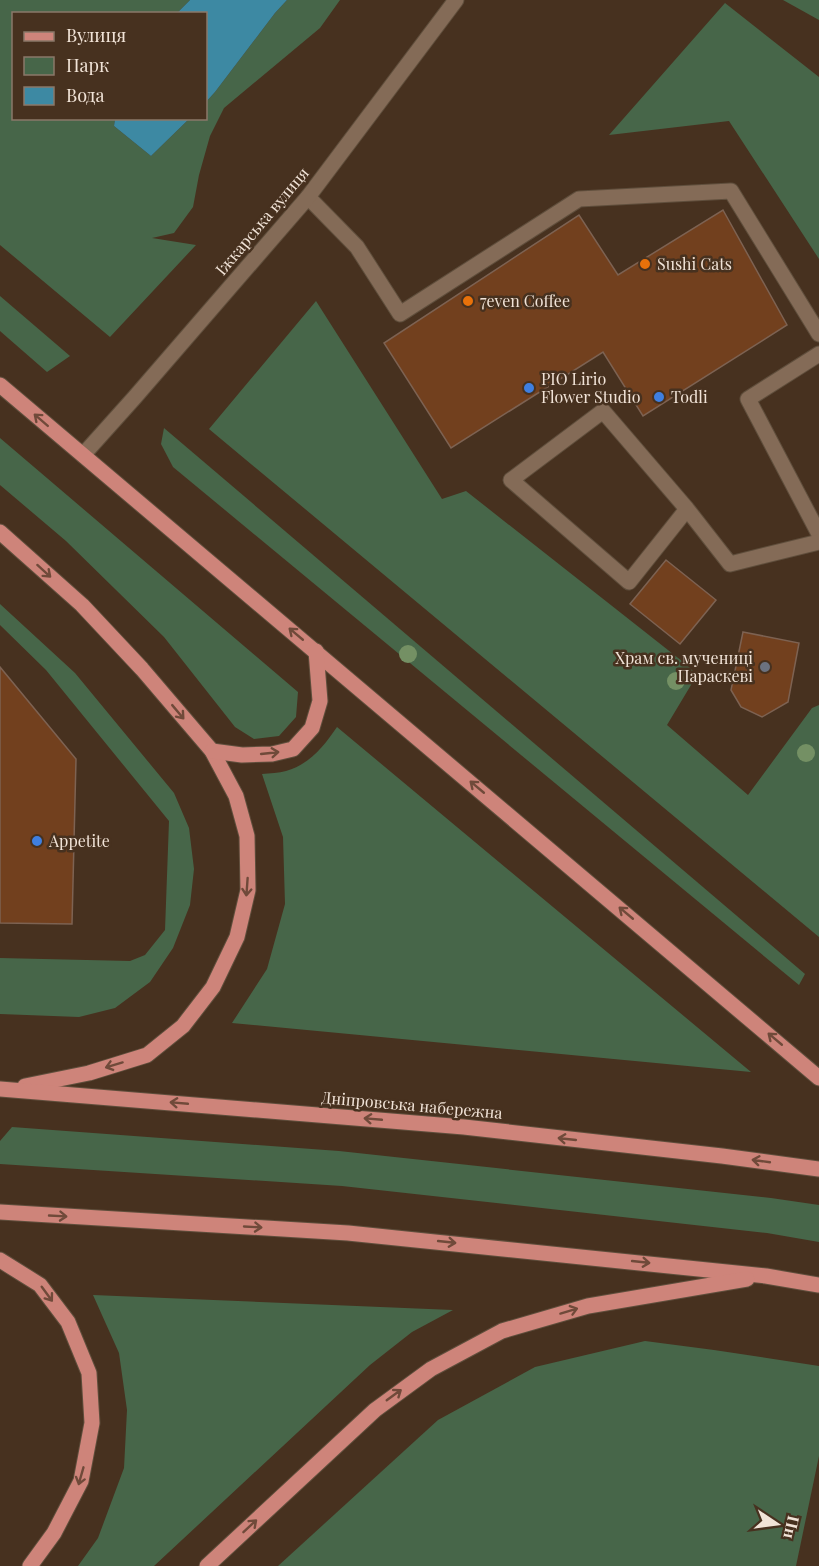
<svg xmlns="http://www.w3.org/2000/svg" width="819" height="1566" font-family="'Playfair Display',serif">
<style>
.green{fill:#476649}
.water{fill:#3d89a3}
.building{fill:#72401e;stroke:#7d6252;stroke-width:1.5}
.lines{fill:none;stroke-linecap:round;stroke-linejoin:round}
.minor-casing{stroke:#5f4e3c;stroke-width:17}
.major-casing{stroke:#5f4e3c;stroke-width:17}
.minor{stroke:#846b57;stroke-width:15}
.major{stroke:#ce847a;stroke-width:15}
.tree{fill:#749064}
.oneway{stroke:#704a3a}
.food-dot{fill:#e8710a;stroke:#47311f;stroke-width:2}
.shop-dot{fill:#3f7fe0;stroke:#47311f;stroke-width:2}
.worship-dot{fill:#6b7280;stroke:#47311f;stroke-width:2}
.labels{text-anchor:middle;stroke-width:5;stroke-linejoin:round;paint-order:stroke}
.street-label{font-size:16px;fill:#f1e3d7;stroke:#47311f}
.poi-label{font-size:16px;fill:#f1e3d7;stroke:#47311f;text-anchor:start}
</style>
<rect width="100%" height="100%" fill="#47311f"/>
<g class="green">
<polygon points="0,0 190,0 177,13 14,14 14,118 115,119 114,126 151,156 189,119 206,118 206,102 215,92 275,13 287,0 340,0 320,28 224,108 210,136 199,175 193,207 174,233 152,238 196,245 110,337 0,245"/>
<polygon points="783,0 819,0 819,20"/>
<polygon points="725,3 819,77 819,259 729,121 609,135"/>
<polygon points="0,296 70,356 47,372 0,331"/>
<polygon points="316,301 442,499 466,491 687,665 697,675 667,725 748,795 812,708 819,705 819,937 209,429"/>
<polygon points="164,428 805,974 799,985 173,467 161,444"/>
<polygon points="0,438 298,692 296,717 279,736 254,739 235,727 164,637 66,541 0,485"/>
<polygon points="0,604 75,673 174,793 189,828 194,869 190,905 173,948 150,982 115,1008 79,1017 0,1014 0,958 130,961 145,955 165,930 169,821 46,670 0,625"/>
<path d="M337,727l414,345 -519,-49 35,-54 18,-65 -2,-67 -21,-63c8,-1 17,-1 24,-3 24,-7 38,-25 51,-44z"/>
<polygon points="12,1127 339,1151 771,1198 819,1205 819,1242 767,1233 342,1186 0,1164 0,1141"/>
<polygon points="93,1295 453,1310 412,1332 370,1365 154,1566 78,1566 98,1538 124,1468 127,1410 119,1353"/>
<polygon points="645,1341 714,1350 819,1366 819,1456 796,1566 278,1566 438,1420 535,1367"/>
</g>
<g class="water">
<polygon points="190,0 287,0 275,13 215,92 206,102 206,14 177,13"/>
<polygon points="115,119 115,118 189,119 151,156 114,126"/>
</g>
<g class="building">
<polygon points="723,210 787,325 643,416 603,352 451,448 384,343 579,215 618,275"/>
<polygon points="666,560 716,600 680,644 630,604"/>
<polygon points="743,632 799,643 788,702 762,717 741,707 731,690"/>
<polygon points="0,667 76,759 72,924 0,923"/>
</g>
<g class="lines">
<g class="minor-casing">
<g id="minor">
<polyline points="308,197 357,247 400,314 579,199 731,191 819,334"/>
<polyline points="819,354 748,399 819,534"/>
<polyline points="83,455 135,397 308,197 456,0"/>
<polyline points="687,509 629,582 511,480 603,411 687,509 730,564 819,542"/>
</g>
</g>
<g class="major-casing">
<g id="major">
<polyline points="0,385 819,1078"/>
<polyline points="0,532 82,605 142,669 212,751 236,796 247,836 248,890 237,937 213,987 183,1026 147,1055 89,1073 25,1086"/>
<polyline points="212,751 242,755 272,754 293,749 312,728 320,701 316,651"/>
<polyline points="0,1089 464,1127 722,1156 819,1169"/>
<polyline points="0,1212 348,1233 766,1276 819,1285"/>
<polyline points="0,1260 40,1285 68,1322 89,1373 92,1423 81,1481 54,1533 30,1566"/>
<polyline points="207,1566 375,1410 431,1369 502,1331 588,1306 747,1279"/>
</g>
</g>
<use href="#minor" class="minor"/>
<use href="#major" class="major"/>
</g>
<g class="tree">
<circle cx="408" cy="654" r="9"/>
<circle cx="676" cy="681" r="9"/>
<circle cx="806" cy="753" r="9"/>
</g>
<defs><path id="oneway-shaft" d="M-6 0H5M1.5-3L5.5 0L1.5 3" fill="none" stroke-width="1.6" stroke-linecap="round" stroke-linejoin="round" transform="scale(1.5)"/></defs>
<g class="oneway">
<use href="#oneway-shaft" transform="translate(41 420) rotate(-139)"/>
<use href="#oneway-shaft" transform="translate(44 571) rotate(42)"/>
<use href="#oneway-shaft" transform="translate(296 634) rotate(-140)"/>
<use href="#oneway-shaft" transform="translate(178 712) rotate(50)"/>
<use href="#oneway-shaft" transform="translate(270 753) rotate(-6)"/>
<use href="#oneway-shaft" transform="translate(477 787) rotate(-140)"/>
<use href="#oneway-shaft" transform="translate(247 887) rotate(94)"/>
<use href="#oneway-shaft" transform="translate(626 913) rotate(-140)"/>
<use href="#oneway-shaft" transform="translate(775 1039) rotate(-140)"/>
<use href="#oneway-shaft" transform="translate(114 1065) rotate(163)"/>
<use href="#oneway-shaft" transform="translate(179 1103) rotate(-175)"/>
<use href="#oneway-shaft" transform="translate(373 1119) rotate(-175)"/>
<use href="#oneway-shaft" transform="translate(567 1139) rotate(-174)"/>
<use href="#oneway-shaft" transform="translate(761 1161) rotate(-172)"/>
<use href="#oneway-shaft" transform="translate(58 1216) rotate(3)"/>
<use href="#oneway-shaft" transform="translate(253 1227) rotate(3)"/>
<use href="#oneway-shaft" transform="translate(447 1242) rotate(6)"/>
<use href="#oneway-shaft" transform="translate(641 1262) rotate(6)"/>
<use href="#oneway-shaft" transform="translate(47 1294) rotate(54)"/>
<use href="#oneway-shaft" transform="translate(569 1311) rotate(-17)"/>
<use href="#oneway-shaft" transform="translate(394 1395) rotate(-36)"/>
<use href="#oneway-shaft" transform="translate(81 1476) rotate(106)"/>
<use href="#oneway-shaft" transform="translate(250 1526) rotate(-43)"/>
</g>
<g class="food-dot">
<circle cx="645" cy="264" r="6"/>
<circle cx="468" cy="301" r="6"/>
</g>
<g class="shop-dot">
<circle cx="529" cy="388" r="6"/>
<circle cx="659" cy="397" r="6"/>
<circle cx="37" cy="841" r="6"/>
</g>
<circle class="worship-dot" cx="765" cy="667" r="6"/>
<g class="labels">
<g class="street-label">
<text transform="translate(262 221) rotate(-50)" y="6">Іжкарська вулиця</text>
<text transform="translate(412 1105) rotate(5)" y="6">Дніпровська набережна</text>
</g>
<g class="poi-label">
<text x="657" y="270">Sushi Cats</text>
<text x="480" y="307">7even Coffee</text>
<text x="541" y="385">PIO Lirio<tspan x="541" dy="18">Flower Studio</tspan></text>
<text x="671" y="403">Todli</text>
<text x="753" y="664" text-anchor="end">Храм св. мучениці<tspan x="753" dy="18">Параскеві</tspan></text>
<text x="49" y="847">Appetite</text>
</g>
</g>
<rect x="12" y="12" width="195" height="108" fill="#47311f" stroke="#8b7869" stroke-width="1.5"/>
<rect x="24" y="32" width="30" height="9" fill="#ce847a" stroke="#8b7869" stroke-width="1.5"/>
<text x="66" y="42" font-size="18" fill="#f1e3d7">Вулиця</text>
<rect x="24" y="57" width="30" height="18" fill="#476649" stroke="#8b7869" stroke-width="1.5"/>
<text x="66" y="72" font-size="18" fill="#f1e3d7">Парк</text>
<rect x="24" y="87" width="30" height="18" fill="#3d89a3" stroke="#8b7869" stroke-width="1.5"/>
<text x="66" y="102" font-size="18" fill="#f1e3d7">Вода</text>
<g transform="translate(777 1524) rotate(103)" stroke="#47311f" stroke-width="4.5" paint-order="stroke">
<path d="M0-4.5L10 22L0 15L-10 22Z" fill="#f1e3d7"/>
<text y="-9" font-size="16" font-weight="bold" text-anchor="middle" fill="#f1e3d7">Пн</text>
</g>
</svg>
